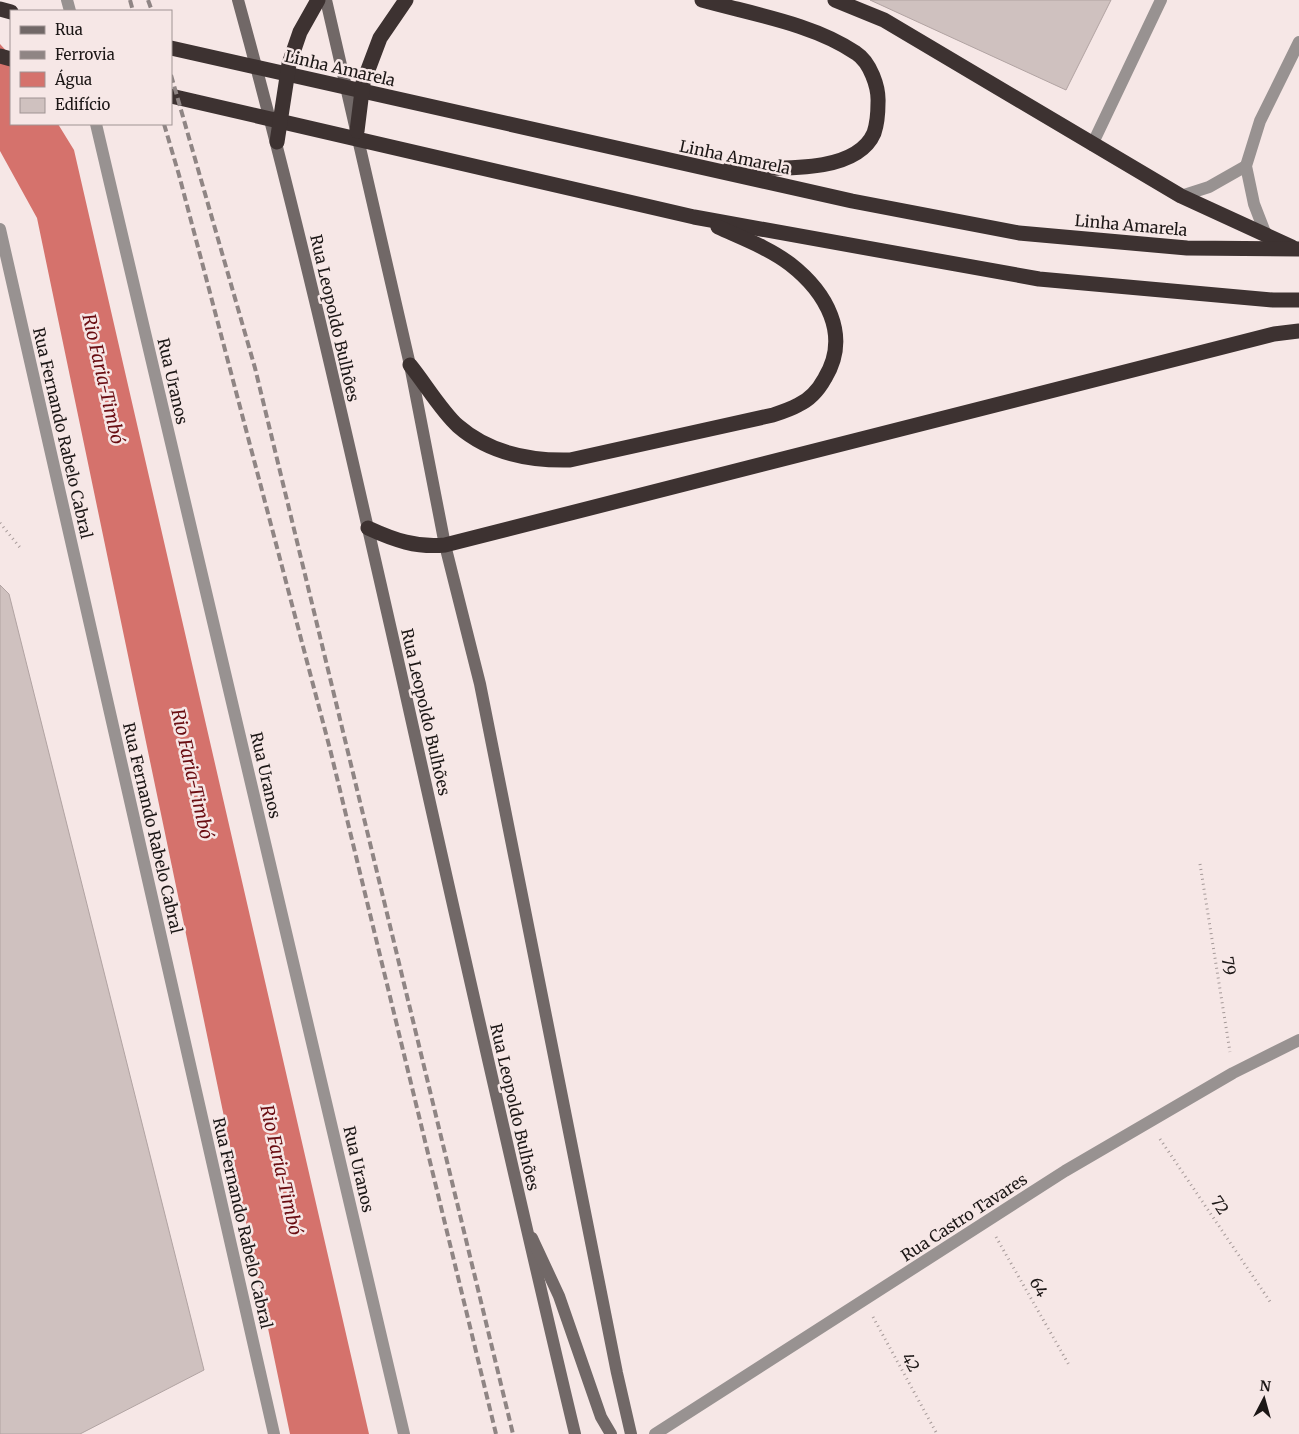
<svg xmlns="http://www.w3.org/2000/svg" width="1299" height="1434" font-family="Merriweather,serif">
<style>
.water{fill:#d5726c}
.building{fill:#cfc1bf;stroke:#b1a3a2}
.lines{fill:none;stroke-linecap:round;stroke-linejoin:round}
.path{stroke:#a69a99;stroke-width:3;stroke-dasharray:1 4;stroke-linecap:butt}
.lane{stroke:#989291;stroke-width:12}
.street{stroke:#989291;stroke-width:12}
.secondary{stroke:#716867;stroke-width:12}
.highway{stroke:#3d3231;stroke-width:15}
.rail{stroke:#8f8584;stroke-width:4;stroke-dasharray:8 4;stroke-linecap:butt}
.labels{text-anchor:middle;stroke-width:5;stroke-linejoin:round;paint-order:stroke}
.street-label{font-size:16px;fill:#1c1716;stroke:#f6e7e6}
.water-label{font-size:18px;font-style:italic;fill:#690c11;stroke:#f6e7e6}
</style>
<rect width="100%" height="100%" fill="#f6e7e6"/>
<polygon class="water" points="0,44 11,56 11,124 58,124 74,150 369,1434 290,1434 37,218 0,151"/>
<g class="building">
<polygon points="870,0 1111,0 1066,90"/>
<polygon points="0,585 9,594 204,1370 80,1434 0,1434"/>
</g>
<g class="lines">
<g class="path">
<polyline points="0,523 22,550"/>
<polyline points="1200,864 1230,1052"/>
<polyline points="1160,1139 1271,1303"/>
<polyline points="996,1237 1069,1365"/>
<polyline points="873,1317 937,1434"/>
</g>
<polyline class="lane" points="1092,145 1161,0"/>
<g class="street">
<polyline points="67,0 70,11"/>
<polyline points="96,124 404,1434"/>
<polyline points="1181,196 1209,187 1246,166"/>
<polyline points="0,229 274,1434"/>
<polyline points="1266,235 1254,204 1246,166 1260,121 1299,42"/>
<polyline points="655,1434 1065,1171 1233,1073 1299,1040"/>
</g>
<g class="secondary">
<path d="M238,0c61,221 111,445 162,669 57,255 114,510 175,765"/>
<polyline points="326,0 410,365 445,545 480,684 617,1373 631,1434"/>
<polyline points="532,1238 559,1296 601,1417 611,1434"/>
</g>
<g class="highway">
<path d="M702,0c50,14 112,24 154,53 14,9 23,34 22,50 0,10 -1,21 -4,30 -19,44 -105,34 -144,35"/>
<polyline points="835,0 884,20 1181,196 1292,247"/>
<polyline points="0,9 11,12"/>
<polyline points="171,48 852,201 1019,233 1187,248 1299,249"/>
<polyline points="0,56 11,59"/>
<polyline points="171,96 694,217 1039,279 1273,300 1299,300"/>
<polyline points="357,131 363,83 380,38 406,0"/>
<polyline points="277,142 289,64 300,32 318,0"/>
<path d="M410,365c14,17 32,47 48,61 31,27 72,35 112,34l203,-45c9,-3 18,-6 25,-10 11,-5 21,-16 27,-27 26,-43 1,-86 -35,-114 -21,-16 -48,-26 -72,-37"/>
<path d="M368,528c26,12 49,20 77,17l829,-211 25,-3"/>
</g>
<g class="rail">
<polyline points="130,0 133,11"/>
<polyline points="148,0 152,11"/>
<polyline points="171,75 255,368 513,1434"/>
<polyline points="164,124 179,175 330,749 496,1434"/>
</g>
</g>
<g class="labels">
<g class="street-label">
<text transform="translate(340 68) rotate(13)" y="6">Linha Amarela</text>
<text transform="translate(735 157) rotate(12)" y="6">Linha Amarela</text>
<text transform="translate(1131 225) rotate(5)" y="6">Linha Amarela</text>
<text transform="translate(335 318) rotate(77)" y="6">Rua Leopoldo Bulhões</text>
<text transform="translate(173 381) rotate(77)" y="6">Rua Uranos</text>
<text transform="translate(63 433) rotate(77)" y="6">Rua Fernando Rabelo Cabral</text>
<text transform="translate(426 712) rotate(77)" y="6">Rua Leopoldo Bulhões</text>
<text transform="translate(266 775) rotate(77)" y="6">Rua Uranos</text>
<text transform="translate(153 828) rotate(77)" y="6">Rua Fernando Rabelo Cabral</text>
<text transform="translate(1229 966) rotate(81)" y="6">79</text>
<text transform="translate(515 1107) rotate(77)" y="6">Rua Leopoldo Bulhões</text>
<text transform="translate(359 1169) rotate(77)" y="6">Rua Uranos</text>
<text transform="translate(1220 1205) rotate(56)" y="6">72</text>
<text transform="translate(964 1217) rotate(-33)" y="6">Rua Castro Tavares</text>
<text transform="translate(243 1223) rotate(77)" y="6">Rua Fernando Rabelo Cabral</text>
<text transform="translate(1039 1287) rotate(60)" y="6">64</text>
<text transform="translate(911 1362) rotate(61)" y="6">42</text>
</g>
<g class="water-label">
<text transform="translate(103 379) rotate(77)" y="6">Rio Faria-Timbó</text>
<text transform="translate(192 774) rotate(77)" y="6">Rio Faria-Timbó</text>
<text transform="translate(281 1170) rotate(77)" y="6">Rio Faria-Timbó</text>
</g>
</g>
<rect x="10" y="10" width="162" height="115" fill="#f6e7e6" stroke="#9f9493"/>
<rect x="20" y="26" width="25" height="8" fill="#716867" stroke="#9f9493"/>
<text x="55" y="35" font-size="15" fill="#1c1716">Rua</text>
<rect x="20" y="51" width="25" height="8" fill="#8f8584" stroke="#9f9493"/>
<text x="55" y="60" font-size="15" fill="#1c1716">Ferrovia</text>
<rect x="20" y="72" width="25" height="15" fill="#d5726c" stroke="#9f9493"/>
<text x="55" y="85" font-size="15" fill="#1c1716">Água</text>
<rect x="20" y="98" width="25" height="15" fill="#cfc1bf" stroke="#9f9493"/>
<text x="55" y="110" font-size="15" fill="#1c1716">Edifício</text>
<g transform="translate(1264 1399) rotate(6)" stroke="#f6e7e6" stroke-width="4" paint-order="stroke">
<path d="M0-4L9 19L0 12L-9 19Z" fill="#1c1716"/>
<text y="-8" font-size="14" font-weight="bold" text-anchor="middle" fill="#1c1716">N</text>
</g>
</svg>
